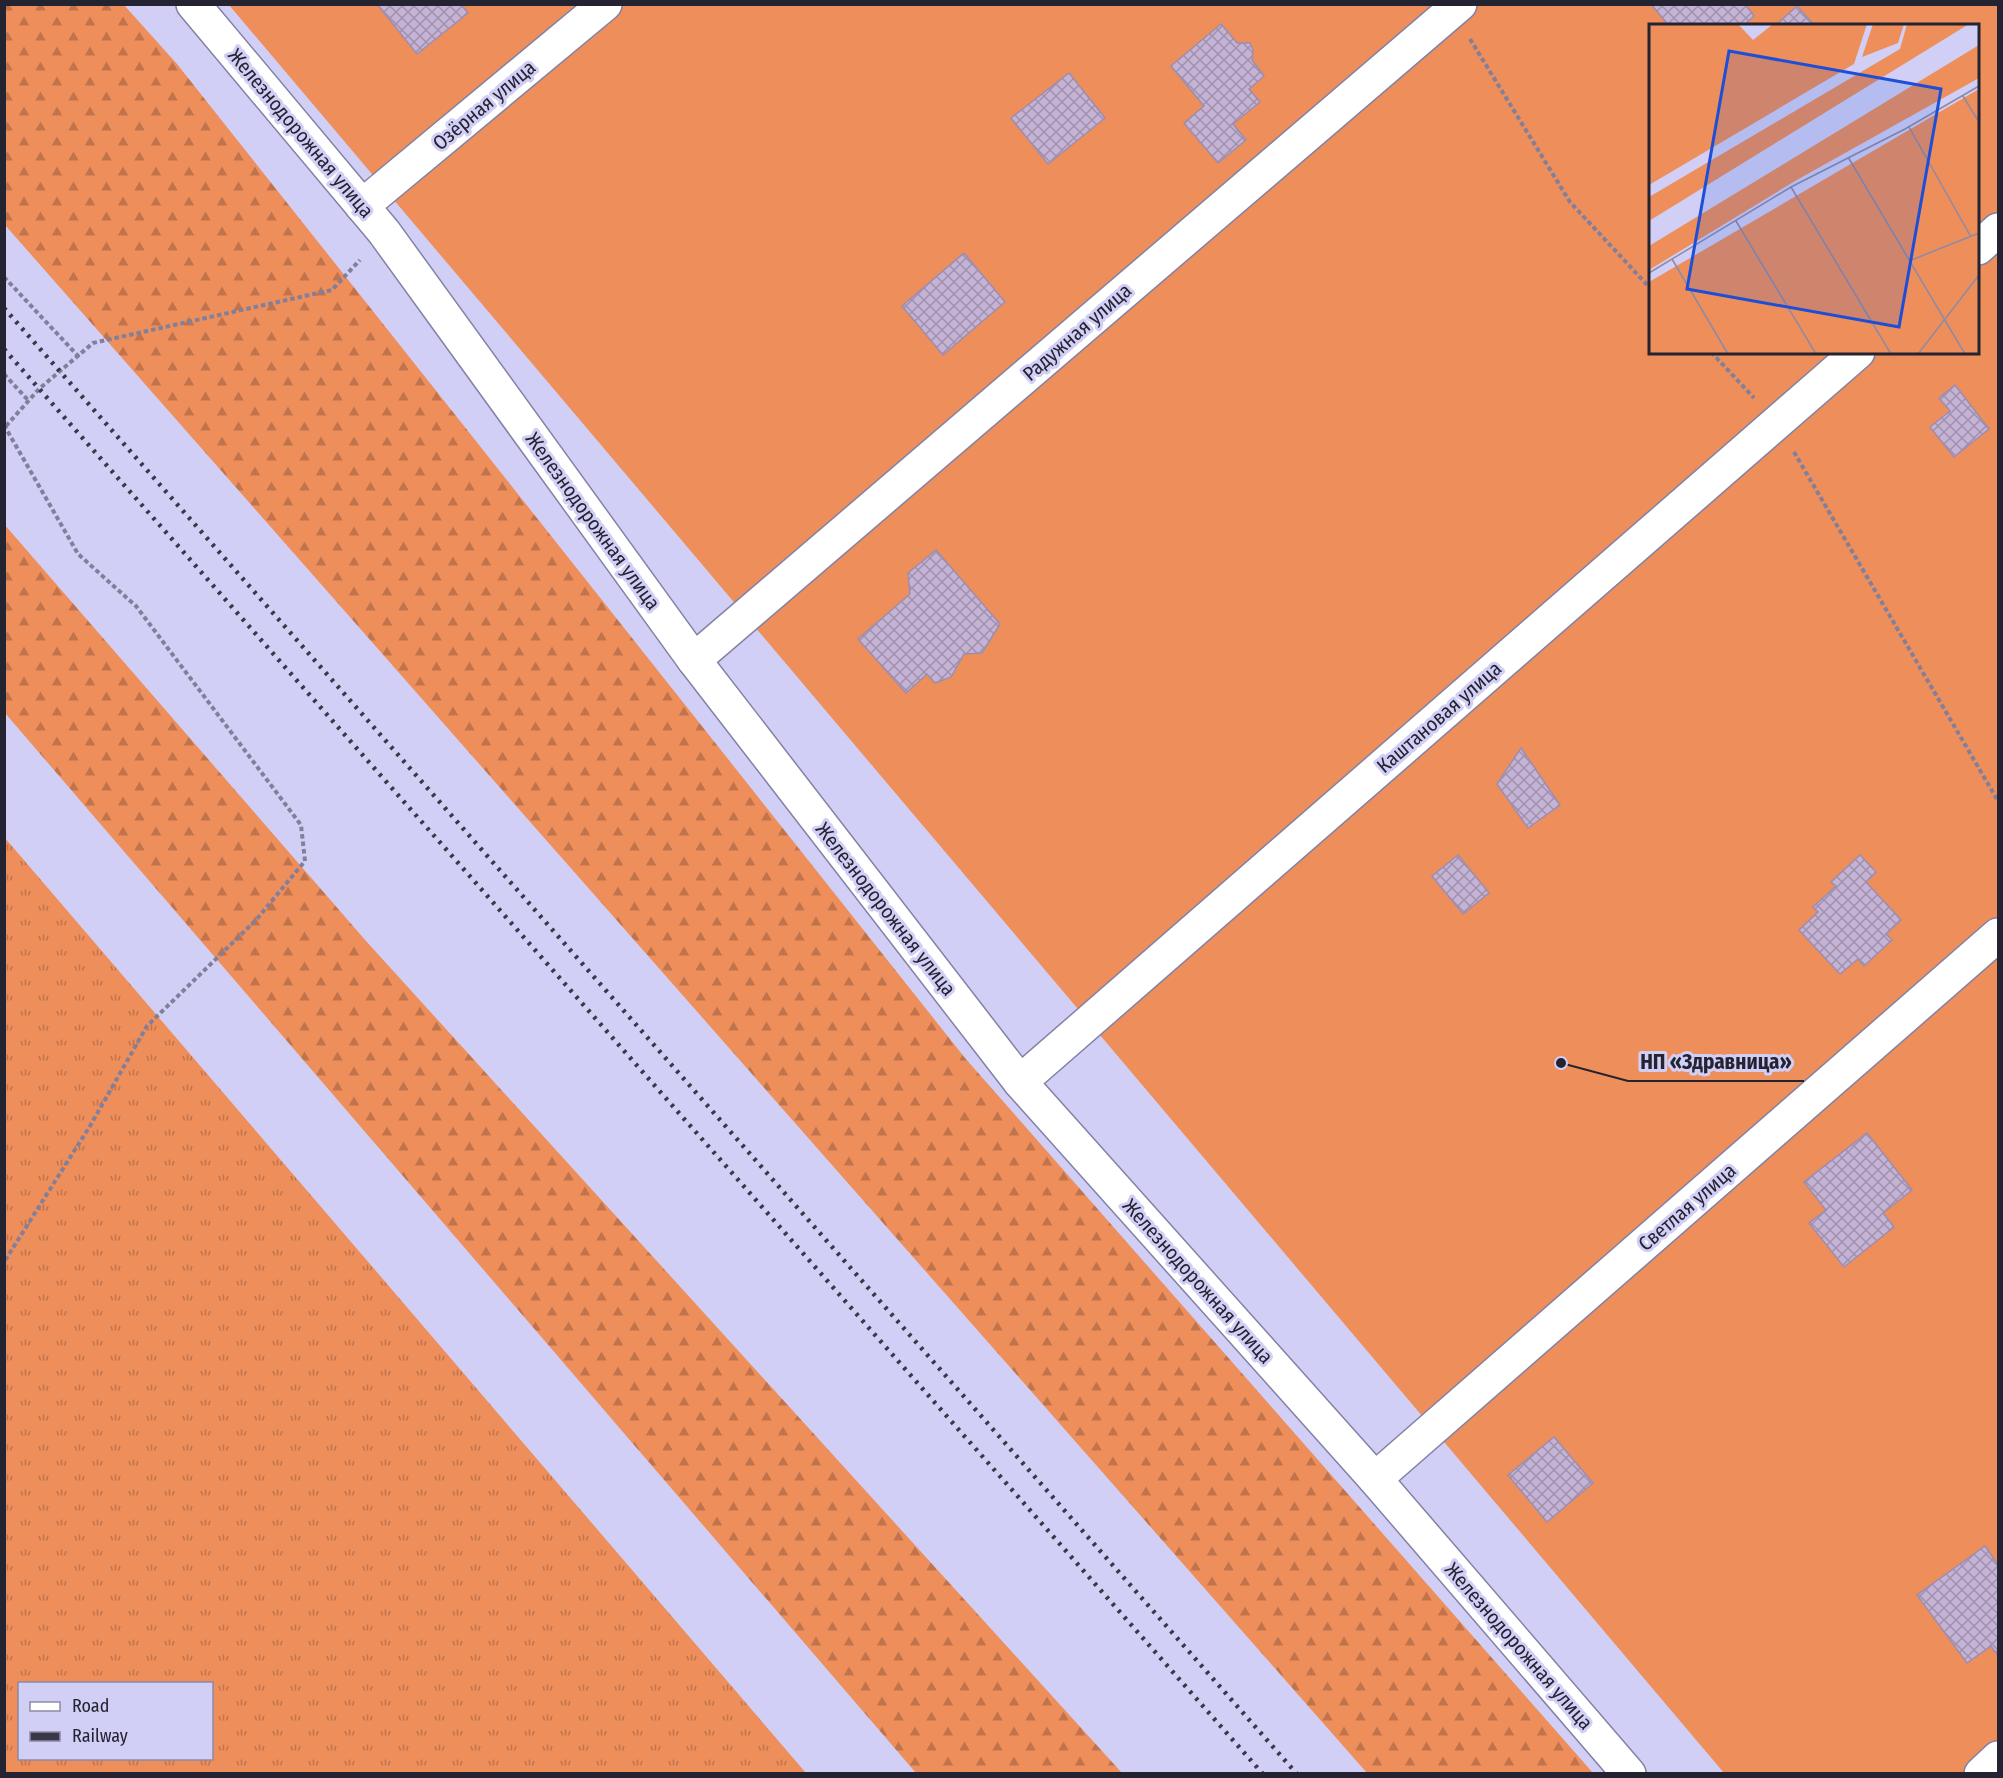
<svg xmlns="http://www.w3.org/2000/svg" width="2003" height="1778" font-family="'Fira Sans Condensed',sans-serif">
<style>
.grass{fill:url(#grass-tufts);fill-rule:evenodd}
.forest{fill:url(#forest-firs)}
.garden{fill:#ee8e5b;fill-rule:evenodd}
.building{fill:url(#building-cross-hatch);stroke:#9e8dae;stroke-width:1.5}
.lines{fill:none;stroke-linecap:round;stroke-linejoin:round}
.minor-casing{stroke:#8381a4;stroke-width:36}
.path{stroke:#817f9a;stroke-width:4;stroke-dasharray:4.5 3;stroke-linecap:butt}
.minor{stroke:#fff;stroke-width:33}
.rail{stroke:#393848;stroke-width:4.5;stroke-dasharray:3 6;stroke-linecap:butt}
.labels{text-anchor:middle;stroke-width:6;stroke-linejoin:round;paint-order:stroke}
.street-label{font-size:20px;fill:#242331;stroke:#d1cff5}
.inset-road{fill:none;stroke:#8c8aa7;stroke-width:1.5}
.view{fill:#1d4ed8;fill-opacity:0.15;stroke:#1d4ed8;stroke-width:3}
.inset-edge{fill:none;stroke:#242331;stroke-width:3}
.leader{fill:none;stroke:#242331;stroke-width:2}
.callout-dot{fill:#242331;stroke:#d1cff5;stroke-width:2}
.callout-label{font-size:21px;text-anchor:middle;font-weight:bold;fill:#242331;stroke:#d1cff5;stroke-width:6;stroke-linejoin:round;paint-order:stroke}
</style>
<defs>
<pattern id="grass-tufts" width="24" height="20" patternUnits="userSpaceOnUse" patternTransform="scale(1.5)"><rect width="24" height="20" fill="#ee8e5b"/><path d="M3 7l-1-3M5 7V3M7 7l1-3M15 17l-1-3M17 17v-4M19 17l1-3" fill="none" stroke="#c1744c"/></pattern>
<pattern id="forest-firs" width="22" height="20" patternUnits="userSpaceOnUse" patternTransform="scale(1.5)"><rect width="22" height="20" fill="#ee8e5b"/><path d="M5 1l3.5 6h-7zM16 11l3.5 6h-7z" fill="#c1744c"/></pattern>
<pattern id="building-cross-hatch" width="8" height="8" patternUnits="userSpaceOnUse" patternTransform="scale(1.5)"><rect width="8" height="8" fill="#c4b3d5"/><path d="M0 0l8 8M0 8l8-8" fill="none" stroke="#9f91ad"/></pattern>
</defs>
<rect width="100%" height="100%" fill="#d1cff5"/>
<path class="grass" d="M5,838l801,935h-801zM20,1684h192v74h-192z"/>
<g class="forest">
<polygon points="4,5 124,5 177,64 965,1058 1593,1773 1367,1773 5,225"/>
<polygon points="4,524 366,941 1122,1773 916,1773 5,713"/>
</g>
<path class="garden" d="M229,5h1769v1768h-274zM1650,26h328v326h-328z"/>
<g class="building">
<polygon points="377,4 461,4 468,13 417,54"/>
<polygon points="1651,4 1745,4 1754,16 1743,26 1669,26"/>
<polygon points="1797,6 1815,26 1775,26"/>
<polygon points="1221,24 1237,43 1250,43 1253,50 1252,60 1264,76 1249,89 1260,102 1233,124 1246,140 1218,163 1184,123 1204,106 1171,66"/>
<polygon points="1069,73 1105,118 1048,164 1011,118"/>
<polygon points="964,253 1005,302 943,355 902,306"/>
<polygon points="1955,385 1989,429 1954,457 1930,427 1950,411 1939,398"/>
<polygon points="936,550 1000,624 982,653 964,654 951,677 935,683 927,674 906,693 858,639 910,594 908,573"/>
<polygon points="1521,748 1560,805 1528,828 1497,784"/>
<polygon points="1458,855 1489,893 1463,914 1432,876"/>
<polygon points="1860,855 1876,872 1866,882 1901,920 1886,934 1892,940 1864,966 1858,959 1840,974 1799,930 1818,912 1813,907 1836,886 1831,882"/>
<polygon points="1867,1133 1912,1190 1883,1213 1894,1227 1844,1267 1809,1223 1826,1210 1804,1182"/>
<polygon points="1554,1437 1593,1483 1547,1522 1508,1475"/>
<polygon points="1985,1546 1998,1565 1998,1656 1991,1646 1967,1663 1917,1595"/>
</g>
<g class="lines">
<g class="minor-casing">
<g id="minor">
<polyline points="193,4 384,232 694,660 1020,1082 1375,1479 1629,1774"/>
<polyline points="362,206 605,4"/>
<polyline points="1978,248 1998,230"/>
<polyline points="694,660 1460,4"/>
<polyline points="1020,1082 1858,352"/>
<polyline points="1375,1479 1998,935"/>
<polyline points="1981,1774 1998,1758"/>
</g>
</g>
<g class="path">
<polyline points="1470,39 1570,202 1650,288"/>
<polyline points="4,277 79,357"/>
<polyline points="1711,352 1754,398"/>
<polyline points="4,374 28,400"/>
<polyline points="4,425 78,554 136,606 301,825 305,861 256,920 147,1026 90,1126 4,1262"/>
<polyline points="6,426 39,389 93,343 332,290 360,260"/>
<polyline points="1794,452 1998,801"/>
</g>
<use href="#minor" class="minor"/>
<g class="rail">
<polyline points="4,308 1297,1774"/>
<polyline points="4,349 1263,1774"/>
</g>
</g>
<g class="labels">
<g class="street-label">
<text transform="translate(484 105) rotate(-40)" y="7">Озёрная улица</text>
<text transform="translate(301 133) rotate(50)" y="7">Железнодорожная улица</text>
<text transform="translate(1077 332) rotate(-41)" y="7">Радужная улица</text>
<text transform="translate(593 521) rotate(54)" y="7">Железнодорожная улица</text>
<text transform="translate(1439 717) rotate(-41)" y="7">Каштановая улица</text>
<text transform="translate(886 909) rotate(52)" y="7">Железнодорожная улица</text>
<text transform="translate(1687 1207) rotate(-41)" y="7">Светлая улица</text>
<text transform="translate(1198 1281) rotate(48)" y="7">Железнодорожная улица</text>
<text transform="translate(1519 1646) rotate(49)" y="7">Железнодорожная улица</text>
</g>
</g>
<g transform="translate(1649 24)">
<rect width="330" height="330" fill="#d1cff5"/>
<path d="M0,0h89l15,16 20,-16h94l-13,40 -205,121zM224,0h31l-6,19 -36,14z" fill="#ee8e5b"/>
<path d="M258,0h62l-320,197v-24l251,-148zM330,21v33l-184,103 -146,89v-24z" fill="#ee8e5b"/>
<path d="M330,65v265h-330v-72z" fill="#ee8e5b"/>
<path class="inset-road" d="M314,72l16,26M260,103l62,110M199,133l117,197M142,163l100,167M87,197l80,133M23,235l56,95M260,237l70,-28M0,249l142,-86 114,-58 74,-43M269,330l61,-79"/>
<path class="view" d="M80,27l212,38 -42,238 -212,-38z"/>
<rect width="330" height="330" class="inset-edge"/>
</g>
<path class="leader" d="M1561 1063L1628 1081H1804"/>
<circle class="callout-dot" cx="1561" cy="1063" r="6"/>
<g class="callout-label">
<text x="1716" y="1069">НП «Здравница»</text>
</g>
<rect width="2003" height="1778" fill="none" stroke="#242331" stroke-width="12"/>
<rect x="18" y="1682" width="195" height="78" fill="#d1cff5" stroke="#8c8aa7" stroke-width="1.5"/>
<rect x="30" y="1702" width="30" height="9" fill="#ffffff" stroke="#8c8aa7" stroke-width="1.5"/>
<text x="72" y="1712" font-size="18" fill="#242331">Road</text>
<rect x="30" y="1732" width="30" height="9" fill="#393848" stroke="#8c8aa7" stroke-width="1.5"/>
<text x="72" y="1742" font-size="18" fill="#242331">Railway</text>
</svg>
